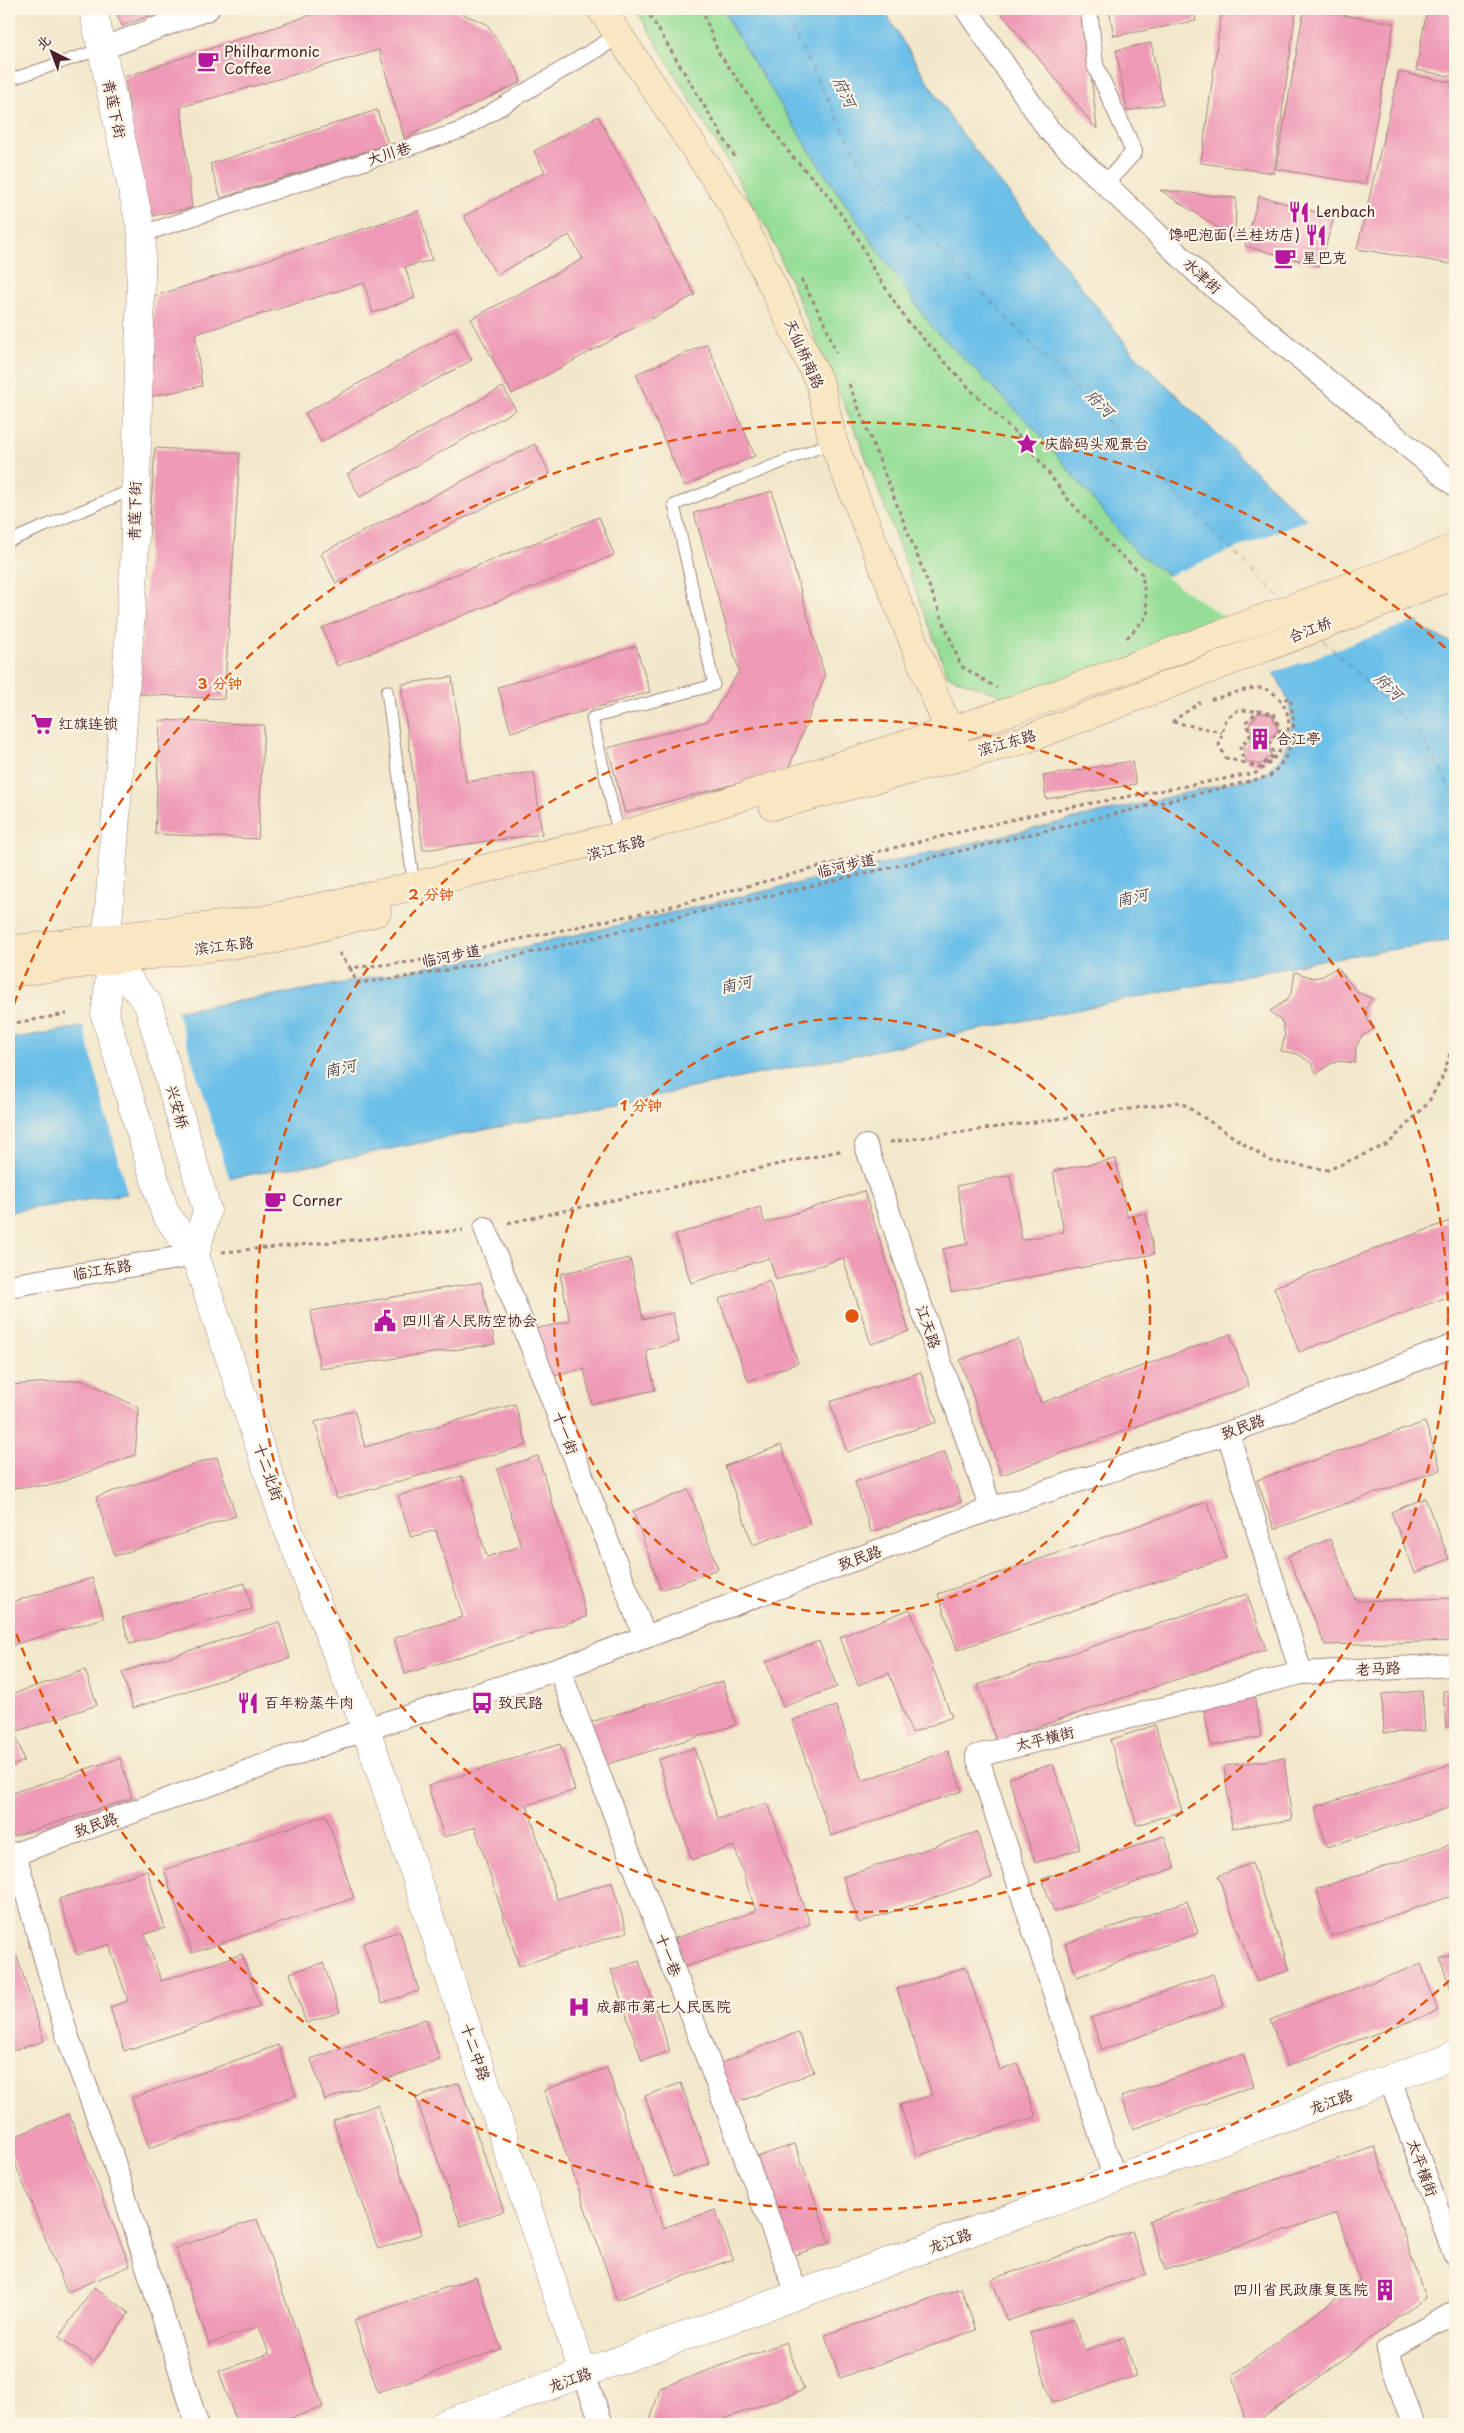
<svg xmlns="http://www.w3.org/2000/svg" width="1464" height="2433" font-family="'Playpen Sans','LXGW WenKai TC',sans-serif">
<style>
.green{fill:#96de97;stroke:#707e61}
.water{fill:#6cbfe8;stroke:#5b6f8a}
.pier{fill:#f2e7cb}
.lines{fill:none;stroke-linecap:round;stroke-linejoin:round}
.ferry{stroke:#544f64;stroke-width:1;stroke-dasharray:6 5;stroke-linecap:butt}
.building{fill:#ee9ab6}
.service-casing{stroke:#9e837b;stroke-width:13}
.pedestrian-casing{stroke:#9e837b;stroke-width:18}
.minor-casing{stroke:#9e837b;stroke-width:24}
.tertiary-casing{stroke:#9e837b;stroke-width:29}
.secondary-casing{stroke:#9e837b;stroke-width:29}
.path{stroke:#9e837b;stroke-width:3;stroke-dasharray:4 4;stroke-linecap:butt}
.service{stroke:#fff;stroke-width:11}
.pedestrian{stroke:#fff;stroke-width:16}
.minor{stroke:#fff;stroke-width:22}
.tertiary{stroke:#fff;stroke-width:28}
.secondary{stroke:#f9e7c3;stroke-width:28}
.ring{fill:none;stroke:#e0560e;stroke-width:2.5;stroke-dasharray:9 6}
.labels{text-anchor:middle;stroke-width:4.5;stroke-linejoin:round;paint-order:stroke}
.poi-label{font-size:15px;fill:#4a1f2b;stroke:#fcf5e5;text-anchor:start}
.street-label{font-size:15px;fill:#4a1f2b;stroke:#fcf5e5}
.water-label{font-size:16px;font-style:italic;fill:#544f64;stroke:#fcf5e5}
.centre{fill:#e0560e;stroke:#fcf5e5;stroke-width:2.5}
.ring-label{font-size:15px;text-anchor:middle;font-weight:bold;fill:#e0560e;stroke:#fcf5e5;stroke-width:4.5;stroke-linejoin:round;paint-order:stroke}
</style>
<rect width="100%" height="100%" fill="#fcf5e5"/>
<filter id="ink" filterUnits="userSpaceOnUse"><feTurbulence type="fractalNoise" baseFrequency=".02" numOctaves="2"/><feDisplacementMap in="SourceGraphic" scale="10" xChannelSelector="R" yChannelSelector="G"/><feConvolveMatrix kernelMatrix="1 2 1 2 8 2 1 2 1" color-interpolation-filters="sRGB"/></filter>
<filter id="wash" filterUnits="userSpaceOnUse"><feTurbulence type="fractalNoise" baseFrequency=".0096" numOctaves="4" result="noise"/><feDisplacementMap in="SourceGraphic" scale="20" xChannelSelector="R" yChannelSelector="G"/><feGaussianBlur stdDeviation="1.12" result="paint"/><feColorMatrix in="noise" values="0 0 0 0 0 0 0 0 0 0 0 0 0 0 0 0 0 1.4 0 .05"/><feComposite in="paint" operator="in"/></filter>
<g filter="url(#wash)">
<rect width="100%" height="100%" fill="#f2e7cb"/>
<polygon class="green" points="636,9 723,9 733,29 822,170 932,327 1231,619 1021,703 948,676 859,439 769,232"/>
<polygon class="water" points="723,9 883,9 951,119 1133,353 1284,499 1428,632 1455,644 1455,940 1322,960 311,1165 9,1212 9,1039 293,992 477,958 1263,775 1282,756 1291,734 1292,719 1288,701 1278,679 1231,619 1137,553 1037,431 932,327 822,170 733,29"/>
<g class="pier">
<polygon points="1308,519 1418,620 1270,674 1229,620 1165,577"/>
<polygon points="176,1009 230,1180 128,1196 83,1024"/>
</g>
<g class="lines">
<g class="ferry">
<polyline points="781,9 865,171 1205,523 1281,598"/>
<polyline points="1323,640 1421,736 1455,796"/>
</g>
</g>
<g id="blocks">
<g class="building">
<polygon points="115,9 168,9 122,26"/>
<polygon points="329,9 450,9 487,24 517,70 521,82 404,138 379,50 181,107 192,208 145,217 125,77"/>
<polygon points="999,9 1084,9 1097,129 1001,13"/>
<polygon points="1109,9 1193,9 1196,21 1114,36"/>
<polygon points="1222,9 1296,9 1274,173 1201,163"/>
<polygon points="1304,9 1394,23 1365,184 1276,169"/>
<polygon points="1427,9 1455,9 1455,77 1416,70"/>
<polygon points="1151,43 1163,104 1127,111 1116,50"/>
<polygon points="1399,72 1455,83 1455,241 1452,264 1357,249"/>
<polygon points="377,110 388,144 221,198 210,164"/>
<polygon points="598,116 695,295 512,394 471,319 583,259 569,235 496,275 464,216 545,172 534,151"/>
<polygon points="1160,190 1236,198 1235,239"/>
<polygon points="1259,196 1334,217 1320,266 1245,246"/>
<polygon points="419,211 432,260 405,267 415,298 373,313 364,283 195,334 202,386 148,397 155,296"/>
<polygon points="455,330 472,360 321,442 305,413"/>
<polygon points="707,344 755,456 684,486 636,374"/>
<polygon points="503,387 516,410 360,497 347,474"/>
<polygon points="535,444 550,474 336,583 321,553"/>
<polygon points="155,448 240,453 224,699 138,694"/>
<polygon points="772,491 825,676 788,770 625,813 608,748 708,721 739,671 694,513"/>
<polygon points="599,517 614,555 337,666 322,628"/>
<polygon points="636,646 650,692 511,732 498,687"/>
<polygon points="452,677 466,782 534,772 542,834 423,850 401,684"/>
<polygon points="1259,713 1272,715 1278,730 1267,740 1271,755 1260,765 1246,761 1243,747 1253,737 1249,724"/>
<polygon points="160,720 264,725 258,839 155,834"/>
<polygon points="1132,761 1136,784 1046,799 1043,776"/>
<polygon points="1337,967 1357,992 1372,998 1366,1008 1367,1019 1375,1029 1362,1036 1356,1047 1355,1063 1339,1061 1330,1064 1317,1074 1311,1063 1298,1054 1281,1051 1285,1036 1282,1022 1270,1011 1287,1000 1292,991 1295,972 1313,978 1323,976"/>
<polygon points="1116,1159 1127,1217 1146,1213 1154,1254 951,1292 943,1249 968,1244 957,1186 1010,1175 1022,1240 1064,1232 1053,1171"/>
<polygon points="864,1191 909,1331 871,1344 843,1258 776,1280 769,1258 691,1283 675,1235 760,1207 765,1223"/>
<polygon points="1455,1219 1455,1294 1299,1352 1274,1287"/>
<polygon points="630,1258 643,1319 673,1313 679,1342 646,1350 655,1390 592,1404 584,1369 545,1378 535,1329 570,1321 560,1274"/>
<polygon points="769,1281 798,1363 748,1381 719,1299"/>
<polygon points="481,1282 495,1344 320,1369 311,1311"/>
<polygon points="1230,1334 1249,1386 1001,1475 960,1360 1018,1339 1041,1403"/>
<polygon points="921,1372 937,1422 847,1452 830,1402"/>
<polygon points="83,1380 139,1408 135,1455 53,1485 9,1488 9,1385"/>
<polygon points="515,1404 527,1445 337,1499 315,1422 354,1410 365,1447"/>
<polygon points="1425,1422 1441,1470 1274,1529 1257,1480"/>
<polygon points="781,1445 810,1524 753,1545 725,1466"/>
<polygon points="945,1452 961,1502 871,1532 855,1482"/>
<polygon points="538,1456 587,1617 405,1674 394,1638 463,1617 436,1530 411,1537 398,1496 462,1476 487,1557 521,1546 497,1469"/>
<polygon points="217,1457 236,1516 115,1556 96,1497"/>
<polygon points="689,1490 718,1569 661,1590 633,1511"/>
<polygon points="1425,1498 1449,1559 1415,1573 1391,1512"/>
<polygon points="1207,1502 1226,1558 957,1650 938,1594"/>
<polygon points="1330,1539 1356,1601 1455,1598 1455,1641 1325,1645 1288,1556"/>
<polygon points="92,1578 104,1618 9,1646 9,1603"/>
<polygon points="245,1583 252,1609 130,1644 122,1618"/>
<polygon points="1247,1594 1266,1649 996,1741 978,1685"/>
<polygon points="910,1609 952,1717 912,1733 889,1673 858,1685 840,1637"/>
<polygon points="279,1622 290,1658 133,1708 122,1672"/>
<polygon points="819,1641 837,1687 783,1707 766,1662"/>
<polygon points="85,1670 97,1705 15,1732 24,1761 9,1767 9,1695"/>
<polygon points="723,1681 736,1725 601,1766 588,1723"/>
<polygon points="1455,1690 1455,1727 1446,1727 1443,1691"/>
<polygon points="1422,1691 1425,1731 1384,1733 1382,1694"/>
<polygon points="1254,1695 1261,1737 1211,1746 1203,1705"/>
<polygon points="836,1706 862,1781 948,1751 962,1791 831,1836 792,1720"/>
<polygon points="1155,1725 1182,1811 1137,1825 1110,1740"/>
<polygon points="560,1744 575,1790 527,1805 557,1899 612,1882 627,1932 519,1966 475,1827 444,1837 428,1786"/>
<polygon points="694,1748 718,1819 768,1803 810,1924 685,1967 675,1938 756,1911 734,1846 692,1860 658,1760"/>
<polygon points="120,1758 132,1798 9,1838 9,1794"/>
<polygon points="1284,1758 1292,1820 1232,1828 1224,1766"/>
<polygon points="1455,1763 1455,1806 1327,1847 1315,1807"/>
<polygon points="1053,1764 1080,1849 1035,1863 1009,1778"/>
<polygon points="326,1815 354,1898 192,1953 164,1870"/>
<polygon points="977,1832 992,1878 859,1923 843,1877"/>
<polygon points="1164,1836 1175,1868 1054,1912 1042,1879"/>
<polygon points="1455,1843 1455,1895 1331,1936 1316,1889"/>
<polygon points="1252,1863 1290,1970 1257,1982 1218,1876"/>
<polygon points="147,1870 165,1928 145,1934 161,1981 242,1954 260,2006 124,2051 110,2007 128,2001 109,1944 77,1955 59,1899"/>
<polygon points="1187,1901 1198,1933 1077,1977 1065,1944"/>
<polygon points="400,1931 419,1991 382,2003 363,1943"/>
<polygon points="1455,1953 1455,2000 1440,1959"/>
<polygon points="17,1956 44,2041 9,2052 9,1959"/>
<polygon points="639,1961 670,2051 642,2061 611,1970"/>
<polygon points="323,1963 340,2012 306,2023 290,1973"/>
<polygon points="1421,1964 1438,2011 1287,2066 1270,2020"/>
<polygon points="966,1967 1000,2070 1018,2064 1036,2117 917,2156 900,2105 932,2095 897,1989"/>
<polygon points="1213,1974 1224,2006 1102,2050 1091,2018"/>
<polygon points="426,2019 440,2060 325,2100 311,2059"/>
<polygon points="798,2032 814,2072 734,2104 718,2064"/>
<polygon points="278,2045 296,2095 149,2148 132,2098"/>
<polygon points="1243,2054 1254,2086 1133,2129 1121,2097"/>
<polygon points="607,2068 663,2228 715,2210 733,2259 617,2300 544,2090"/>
<polygon points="459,2083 504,2211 461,2226 416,2098"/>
<polygon points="681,2083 709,2164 673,2177 645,2096"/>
<polygon points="377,2105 422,2234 378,2249 333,2121"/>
<polygon points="69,2114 130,2266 67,2292 9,2148 9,2139"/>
<polygon points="795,2144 830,2243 792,2256 757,2157"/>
<polygon points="1375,2147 1425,2298 1255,2424 1246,2424 1233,2375 1360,2281 1337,2213 1165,2270 1149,2221"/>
<polygon points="257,2219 323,2407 275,2424 237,2424 219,2371 269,2354 259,2326 209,2344 175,2248"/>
<polygon points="1132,2231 1146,2274 1007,2321 992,2279"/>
<polygon points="476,2277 501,2349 378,2392 354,2320"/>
<polygon points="94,2287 129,2313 94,2362 59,2337"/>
<polygon points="961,2288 976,2330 840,2378 825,2335"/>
<polygon points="1074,2319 1084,2350 1124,2338 1136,2376 1052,2403 1030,2333"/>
<polygon points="786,2342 804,2390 710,2424 653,2424 651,2418 660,2388"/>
</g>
</g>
</g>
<g filter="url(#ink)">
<use href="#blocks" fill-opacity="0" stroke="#9e837b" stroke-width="1"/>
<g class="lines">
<g class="service-casing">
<g id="service">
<polyline points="9,80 101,49"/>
<polyline points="9,541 134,489"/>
<polyline points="387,691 414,886"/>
<polyline points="619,836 592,718 714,685 674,505 833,442"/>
</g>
</g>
<g class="pedestrian-casing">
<g id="pedestrian">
<polyline points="1089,9 1095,65 1134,152 1105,184"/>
<polyline points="142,234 462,130 620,35"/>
</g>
</g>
<g class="minor-casing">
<g id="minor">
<polyline points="966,9 1048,129 1205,280 1455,485"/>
<polyline points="101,49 208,9"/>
<polyline points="866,1146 991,1509"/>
<polyline points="485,1228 645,1637"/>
<polyline points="9,1286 195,1255"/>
<polyline points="1228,1433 1301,1673"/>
<polyline points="559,1669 798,2296"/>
<polyline points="15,1854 68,2038 111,2153 197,2424"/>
<polyline points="9,1856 366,1729 559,1669 991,1509 1228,1433 1455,1345"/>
<polyline points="1390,2080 1455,2256"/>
<polyline points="1115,2180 977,1756 1301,1673 1455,1665"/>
<polyline points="584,2375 602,2424"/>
<polyline points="1413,2424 1387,2350 1455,2312"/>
</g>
</g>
<g class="tertiary-casing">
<g id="tertiary">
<polyline points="93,9 142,234 134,571 107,937 112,959 148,1004 207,1210 195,1255 283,1516 366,1729 584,2375"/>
<polyline points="112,959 105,1015 165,1213 195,1255"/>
<polyline points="444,2424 1455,2055"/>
</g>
</g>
<g class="secondary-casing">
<g id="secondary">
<polyline points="601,9 735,208 820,384 833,442 956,748"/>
<polyline points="773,806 1024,740 1455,575"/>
<polyline points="9,950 263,920 414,886 619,836 1014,710 1455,548"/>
<polyline points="9,973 276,939 377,912"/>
</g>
</g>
<g class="path">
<polyline points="646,9 735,157"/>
<polyline points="667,9 672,12 703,12 718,52 791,155 824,190 859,240 872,267 907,321 972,391 1027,444 1067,498 1112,547 1142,574 1148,615 1125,640"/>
<polyline points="801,279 826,325 836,353"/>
<polyline points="849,384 961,666 997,688"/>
<polygon points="1258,711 1274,714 1280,730 1270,742 1274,755 1260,768 1244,763 1240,747 1250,736 1246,722"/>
<polyline points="1172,722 1200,702"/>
<polyline points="1173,722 1222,732"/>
<polyline points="1244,763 1226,758 1219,745 1226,719 1238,710 1258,711"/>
<path d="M339,953l11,15 62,-6 249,-53 211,-56 172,-41 212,-39c24,-14 45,-47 24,-73 -4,-6 -11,-11 -19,-12 -13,-1 -38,9 -52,12"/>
<path d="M350,968l7,15c118,-12 234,-46 350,-73 188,-43 376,-88 563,-134 25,-24 27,-46 20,-78l-9,2"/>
<polyline points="9,1024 67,1014"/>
<polyline points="890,1142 1180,1102 1270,1161 1328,1170 1388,1144 1428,1103 1443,1076 1453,1044 1455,1043"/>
<polyline points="508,1223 844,1150"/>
<polyline points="222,1252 463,1230"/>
</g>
<use href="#service" class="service"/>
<use href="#pedestrian" class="pedestrian"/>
<use href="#minor" class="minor"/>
<use href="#tertiary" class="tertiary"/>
<use href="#secondary" class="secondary"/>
</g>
</g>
<g class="ring">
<circle cx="852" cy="1316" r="298"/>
<circle cx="852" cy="1316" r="596"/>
<path d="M1450 1980A894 894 0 0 1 9 1614M9 1018A894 894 0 0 1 1450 652"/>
</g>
<defs>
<g id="cafe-bare" transform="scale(1.725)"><path d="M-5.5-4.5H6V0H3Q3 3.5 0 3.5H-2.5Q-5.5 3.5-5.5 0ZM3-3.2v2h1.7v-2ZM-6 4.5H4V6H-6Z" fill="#b5179e" stroke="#fcf5e5" stroke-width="2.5" paint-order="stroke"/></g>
<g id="restaurant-bare" transform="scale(1.725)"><path d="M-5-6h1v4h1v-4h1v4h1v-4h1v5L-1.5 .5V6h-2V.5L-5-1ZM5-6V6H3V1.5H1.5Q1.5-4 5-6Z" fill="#b5179e" stroke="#fcf5e5" stroke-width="2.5" paint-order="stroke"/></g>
<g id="sight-bare" transform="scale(1.725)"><path d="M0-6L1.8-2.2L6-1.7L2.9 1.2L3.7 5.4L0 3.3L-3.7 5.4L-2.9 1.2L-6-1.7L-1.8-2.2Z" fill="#b5179e" stroke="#fcf5e5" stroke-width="2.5" paint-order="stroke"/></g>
<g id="supermarket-bare" transform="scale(1.725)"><path d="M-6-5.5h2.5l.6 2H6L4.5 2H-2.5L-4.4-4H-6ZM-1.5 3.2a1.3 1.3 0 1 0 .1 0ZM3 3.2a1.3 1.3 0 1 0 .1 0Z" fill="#b5179e" stroke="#fcf5e5" stroke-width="2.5" paint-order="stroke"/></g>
<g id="building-bare" transform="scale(1.725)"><path d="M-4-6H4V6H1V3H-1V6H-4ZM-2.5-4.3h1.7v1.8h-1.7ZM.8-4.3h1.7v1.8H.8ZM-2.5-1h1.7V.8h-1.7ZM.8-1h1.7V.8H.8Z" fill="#b5179e" stroke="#fcf5e5" stroke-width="2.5" paint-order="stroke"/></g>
<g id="civic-bare" transform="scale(1.725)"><path d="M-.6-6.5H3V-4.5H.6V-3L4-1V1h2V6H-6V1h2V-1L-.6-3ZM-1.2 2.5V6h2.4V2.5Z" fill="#b5179e" stroke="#fcf5e5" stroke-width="2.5" paint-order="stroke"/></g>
<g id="bus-bare" transform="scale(1.725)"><path d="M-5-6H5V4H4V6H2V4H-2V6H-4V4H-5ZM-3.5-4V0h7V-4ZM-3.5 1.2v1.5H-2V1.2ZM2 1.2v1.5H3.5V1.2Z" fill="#b5179e" stroke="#fcf5e5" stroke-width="2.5" paint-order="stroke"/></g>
<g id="hospital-bare" transform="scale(1.725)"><path d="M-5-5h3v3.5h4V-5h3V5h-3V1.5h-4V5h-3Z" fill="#b5179e" stroke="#fcf5e5" stroke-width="2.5" paint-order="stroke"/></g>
</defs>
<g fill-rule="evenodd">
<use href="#cafe-bare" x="208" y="61"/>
<use href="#restaurant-bare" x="1299" y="212"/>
<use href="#restaurant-bare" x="1316" y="235"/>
<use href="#cafe-bare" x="1285" y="258"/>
<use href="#sight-bare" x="1027" y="444"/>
<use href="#supermarket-bare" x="42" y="724"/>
<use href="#building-bare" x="1260" y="739"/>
<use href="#cafe-bare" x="275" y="1201"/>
<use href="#civic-bare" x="385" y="1321"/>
<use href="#restaurant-bare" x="248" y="1703"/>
<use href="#bus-bare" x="482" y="1703"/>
<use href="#hospital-bare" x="579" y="2007"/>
<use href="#building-bare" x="1385" y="2290"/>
</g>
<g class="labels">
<g class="poi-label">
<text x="224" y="57">Philharmonic<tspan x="224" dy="17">Coffee</tspan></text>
<text x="1316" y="217">Lenbach</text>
<text x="1300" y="240" text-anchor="end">馋吧泡面(兰桂坊店)</text>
<text x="1302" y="263">星巴克</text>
<text x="1044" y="449">庆龄码头观景台</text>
<text x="58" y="729">红旗连锁</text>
<text x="1276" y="744">合江亭</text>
<text x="292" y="1206">Corner</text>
<text x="402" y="1326">四川省人民防空协会</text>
<text x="264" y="1708">百年粉蒸牛肉</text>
<text x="498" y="1708">致民路</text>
<text x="596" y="2012">成都市第七人民医院</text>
<text x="1368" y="2295" text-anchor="end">四川省民政康复医院</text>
</g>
<g class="street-label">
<text transform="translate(114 109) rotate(78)" y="5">青莲下街</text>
<text transform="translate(389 154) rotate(-18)" y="5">大川巷</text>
<text transform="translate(1202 276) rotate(42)" y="5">水津街</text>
<text transform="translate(804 354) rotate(66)" y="5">天仙桥南路</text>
<text transform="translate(135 511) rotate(-89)" y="5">青莲下街</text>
<text transform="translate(1310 630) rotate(-21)" y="5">合江桥</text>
<text transform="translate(1007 743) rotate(-16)" y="5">滨江东路</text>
<text transform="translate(616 848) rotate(-15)" y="5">滨江东路</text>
<text transform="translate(846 866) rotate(-13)" y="5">临河步道</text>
<text transform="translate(224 946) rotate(-7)" y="5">滨江东路</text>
<text transform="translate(451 956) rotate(-11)" y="5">临河步道</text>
<text transform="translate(177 1107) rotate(74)" y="5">兴安桥</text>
<text transform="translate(102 1270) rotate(-9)" y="5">临江东路</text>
<text transform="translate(928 1327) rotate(71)" y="5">江天路</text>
<text transform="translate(1243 1427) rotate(-20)" y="5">致民路</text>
<text transform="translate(565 1433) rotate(69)" y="5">十一街</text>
<text transform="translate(268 1472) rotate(71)" y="5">十二北街</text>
<text transform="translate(860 1558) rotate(-20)" y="5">致民路</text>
<text transform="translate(1378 1669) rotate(-3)" y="5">老马路</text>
<text transform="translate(1045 1739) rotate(-14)" y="5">太平横街</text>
<text transform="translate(96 1825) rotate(-20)" y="5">致民路</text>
<text transform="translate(668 1955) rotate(69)" y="5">十一巷</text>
<text transform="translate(475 2052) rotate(71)" y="5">十二中路</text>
<text transform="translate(1331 2102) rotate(-20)" y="5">龙江路</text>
<text transform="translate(1422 2168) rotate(70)" y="5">太平横街</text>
<text transform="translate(950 2241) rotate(-20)" y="5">龙江路</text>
<text transform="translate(570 2380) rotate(-20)" y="5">龙江路</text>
</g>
<g class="water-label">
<text transform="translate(845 92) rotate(65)" y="6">府河</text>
<text transform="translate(1100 403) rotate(44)" y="6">府河</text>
<text transform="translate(1389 686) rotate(44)" y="6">府河</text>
<text transform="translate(1132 897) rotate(-12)" y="6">南河</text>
<text transform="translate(736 984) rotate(-12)" y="6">南河</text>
<text transform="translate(340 1068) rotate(-12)" y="6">南河</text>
</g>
</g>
<circle cx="852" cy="1316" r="8" class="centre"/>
<g class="ring-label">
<text x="220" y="689">3 分钟</text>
<text x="431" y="900">2 分钟</text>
<text x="641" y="1111">1 分钟</text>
</g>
<rect width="1464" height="2433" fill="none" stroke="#fcf5e5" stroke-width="30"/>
<g transform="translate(52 52) rotate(318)" stroke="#fcf5e5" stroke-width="4" paint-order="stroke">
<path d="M0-4L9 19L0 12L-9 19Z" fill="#4a1f2b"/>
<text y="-8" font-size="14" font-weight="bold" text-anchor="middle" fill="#4a1f2b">北</text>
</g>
</svg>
